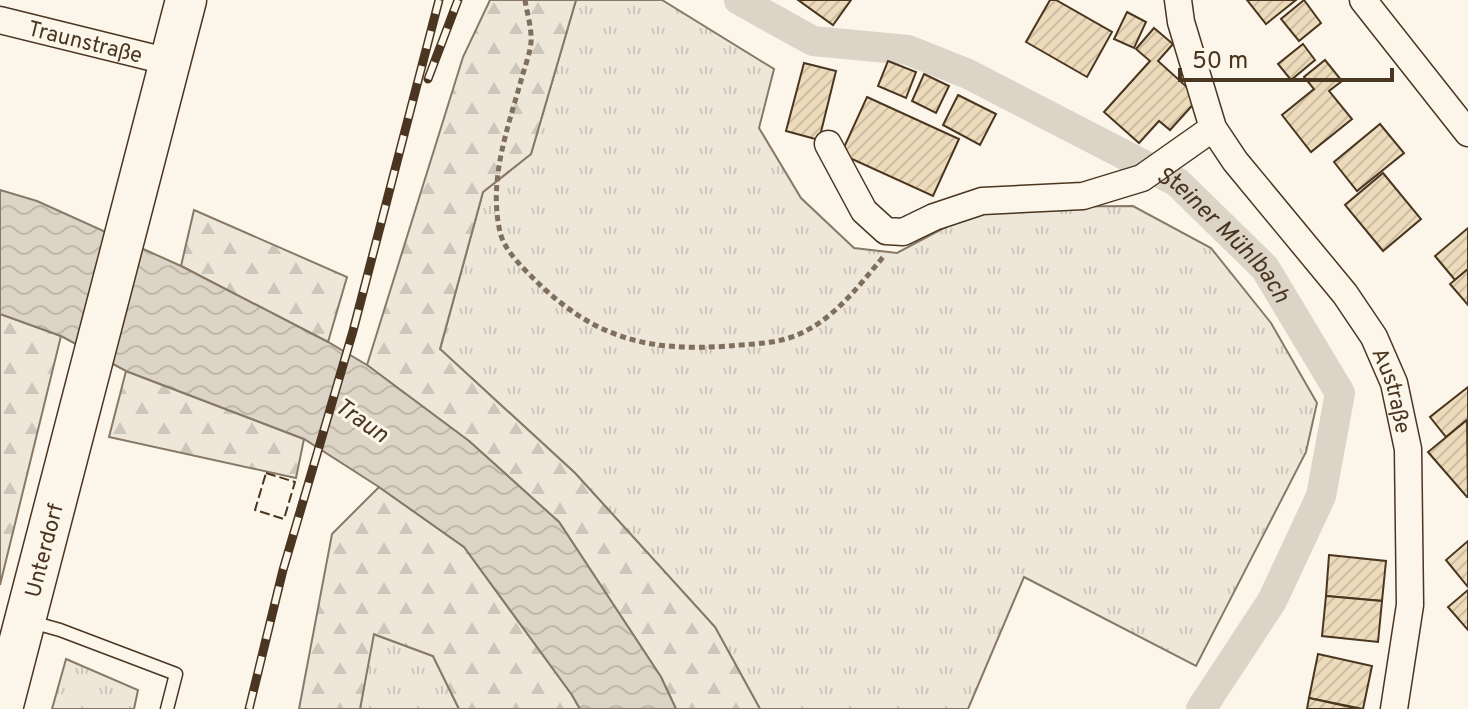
<svg xmlns="http://www.w3.org/2000/svg" width="1468" height="709" font-family="Overpass,sans-serif">
<style>
.grass{fill:url(#grass-tufts);stroke:#887966;stroke-width:2}
.forest{fill:url(#forest-firs);stroke:#887966;stroke-width:2}
.water{fill:url(#water-waves);stroke:#887966;stroke-width:2}
.lines{fill:none;stroke-linecap:round;stroke-linejoin:round}
.canal{stroke:#dcd4c6;stroke-width:30}
.building{fill:url(#building-hatch);stroke:#4a3520;stroke-width:2}
.lane-casing{stroke:#4a3520;stroke-width:15}
.street-casing{stroke:#4a3520;stroke-width:29}
.primary-casing{stroke:#4a3520;stroke-width:43}
.path{stroke:#7f6f5c;stroke-width:5;stroke-dasharray:6 4;stroke-linecap:butt}
.lane{stroke:#fbf6e9;stroke-width:12}
.street{stroke:#fbf6e9;stroke-width:26}
.primary{stroke:#fbf6e9;stroke-width:40}
.rail-casing{stroke:#4a3520;stroke-width:9}
.rail{stroke:#fbf6e9;stroke-width:6;stroke-dasharray:18;stroke-linecap:butt}
.fence{stroke:#4a3520;stroke-width:2;stroke-dasharray:10 4;stroke-linecap:butt}
.labels{text-anchor:middle;stroke-width:6;stroke-linejoin:round;paint-order:stroke}
.street-label{font-size:22px;fill:#4a3520;stroke:#fbf6e9}
.water-label{font-size:24px;font-style:italic;fill:#4a3520;stroke:#fbf6e9}
</style>
<defs>
<pattern id="grass-tufts" width="24" height="20" patternUnits="userSpaceOnUse" patternTransform="scale(2)"><rect width="24" height="20" fill="#ede6d9"/><path d="M3 7l-1-3M5 7V3M7 7l1-3M15 17l-1-3M17 17v-4M19 17l1-3" fill="none" stroke="#cdc6ba"/></pattern>
<pattern id="forest-firs" width="22" height="20" patternUnits="userSpaceOnUse" patternTransform="scale(2)"><rect width="22" height="20" fill="#ede6d9"/><path d="M5 1l3.5 6h-7zM16 11l3.5 6h-7z" fill="#cdc6ba"/></pattern>
<pattern id="water-waves" width="16" height="10" patternUnits="userSpaceOnUse" patternTransform="scale(2)"><rect width="16" height="10" fill="#dcd4c6"/><path d="M0 5q4-4 8 0t8 0" fill="none" stroke="#beb7aa"/></pattern>
<pattern id="building-hatch" width="6" height="6" patternUnits="userSpaceOnUse" patternTransform="scale(2)"><rect width="6" height="6" fill="#ecdcbc"/><path d="M-1 1l2-2M0 6l6-6M5 7l2-2" fill="none" stroke="#ccbda1"/></pattern>
</defs>
<rect width="100%" height="100%" fill="#fbf6e9"/>
<g class="grass">
<polygon points="576,0 662,0 774,69 759,128 801,198 854,248 897,253 957,221 1012,207 1133,206 1211,248 1271,323 1317,403 1306,452 1196,666 1024,577 968,709 760,709 715,627 575,473 440,349 483,192 531,154"/>
<polygon points="373,634 433,656 459,709 360,709"/>
<polygon points="66,659 138,690 134,709 52,709"/>
</g>
<g class="forest">
<polygon points="490,0 576,0 531,154 483,192 440,349 575,473 715,627 760,709 676,709 661,677 559,522 469,441 367,365 463,57"/>
<polygon points="194,210 347,277 328,342 181,266"/>
<polygon points="0,314 61,336 0,585"/>
<polygon points="126,371 304,439 296,478 109,437"/>
<polygon points="379,487 464,547 572,695 580,709 459,709 433,656 374,634 360,709 299,709 332,534"/>
</g>
<polygon class="water" points="0,190 37,201 181,266 328,342 367,365 469,441 559,522 661,677 676,709 580,709 572,695 464,547 379,487 304,439 126,371 61,336 0,314"/>
<g class="lines">
<path class="canal" id="s1" d="M739,0l74,41 95,9 60,24 209,108 88,86 75,125 -19,103 -49,105 -71,108"/>
</g>
<g class="building">
<polygon points="798,0 851,0 833,25"/>
<polygon points="1050,0 1056,0 1112,32 1087,77 1026,42"/>
<polygon points="1247,0 1296,0 1266,24"/>
<polygon points="1304,0 1321,23 1299,41 1281,19"/>
<polygon points="1127,12 1146,22 1134,48 1114,39"/>
<polygon points="1154,28 1173,44 1158,61 1199,98 1170,130 1159,121 1139,143 1104,112 1150,61 1136,49"/>
<polygon points="1303,44 1315,60 1291,80 1278,64"/>
<polygon points="1325,60 1342,81 1329,91 1352,119 1311,152 1282,115 1314,89 1304,77"/>
<polygon points="888,61 916,72 906,98 878,86"/>
<polygon points="804,63 836,71 819,140 786,131"/>
<polygon points="924,74 949,86 936,113 912,101"/>
<polygon points="958,95 996,114 980,145 943,125"/>
<polygon points="867,97 959,139 933,196 841,154"/>
<polygon points="1380,124 1404,153 1357,191 1334,162"/>
<polygon points="1383,173 1421,219 1383,251 1345,205"/>
<polygon points="1468,228 1468,269 1455,280 1435,256"/>
<polygon points="1468,269 1468,305 1450,284"/>
<polygon points="1468,387 1468,419 1446,437 1430,417"/>
<polygon points="1467,420 1468,497 1467,497 1428,452"/>
<polygon points="1468,541 1468,587 1446,560"/>
<polygon points="1329,555 1386,561 1382,601 1326,596"/>
<polygon points="1468,590 1468,630 1448,607"/>
<polygon points="1326,596 1382,601 1378,642 1322,636"/>
<polygon points="1318,654 1372,666 1363,709 1309,698"/>
<polygon points="1309,698 1359,709 1307,709"/>
</g>
<g class="lines">
<g class="lane-casing">
<polyline id="lane" points="28,621 60,630 176,674 167,709"/>
</g>
<g class="street-casing">
<g id="street">
<path id="s2" d="M1178,0l3,22 32,106 22,33 110,133 29,43 20,46 14,66 2,156 -16,104"/>
<polyline points="1363,0 1468,133"/>
<path id="s3" d="M0,20l170,42"/>
<polyline points="828,144 864,211 886,231 903,232 934,217 982,201 1083,196 1142,178 1213,128"/>
</g>
</g>
<g class="primary-casing">
<g id="primary">
<path id="s4" d="M2,709l184,-709"/>
</g>
</g>
<path class="path" d="M525,0c2,13 7,29 6,42 -1,12 -6,24 -9,35 -14,51 -34,102 -22,155 4,18 22,35 35,48 59,58 112,72 194,66 19,-2 41,-2 60,-8 42,-14 67,-49 95,-82"/>
<use href="#lane" class="lane"/>
<use href="#street" class="street"/>
<use href="#primary" class="primary"/>
<g class="rail-casing">
<g id="rail">
<polyline points="428,79 458,0"/>
<polyline points="249,709 283,570 353,331 439,0"/>
</g>
</g>
<use href="#rail" class="rail"/>
<polygon class="fence" points="266,473 295,482 284,519 255,510"/>
</g>
<g class="labels">
<g class="street-label">
<text dy="8" stroke="none"><textPath href="#s3" startOffset="88">Traunstraße</textPath></text>
<text dy="8" stroke="none"><textPath href="#s2" startOffset="454">Austraße</textPath></text>
<text dy="8" stroke="none"><textPath href="#s4" startOffset="164">Unterdorf</textPath></text>
</g>
<g class="water-label">
<text dy="8" stroke="none"><textPath href="#s1" startOffset="550">Steiner Mühlbach</textPath></text>
<text transform="translate(362 420) rotate(35)" y="8">Traun</text>
</g>
</g>
<path d="M1180 68v12h212v-12" fill="none" stroke="#4a3520" stroke-width="4"/>
<text x="1192" y="68" font-size="24" fill="#4a3520" stroke="#fbf6e9" stroke-width="6" paint-order="stroke">50 m</text>
</svg>
